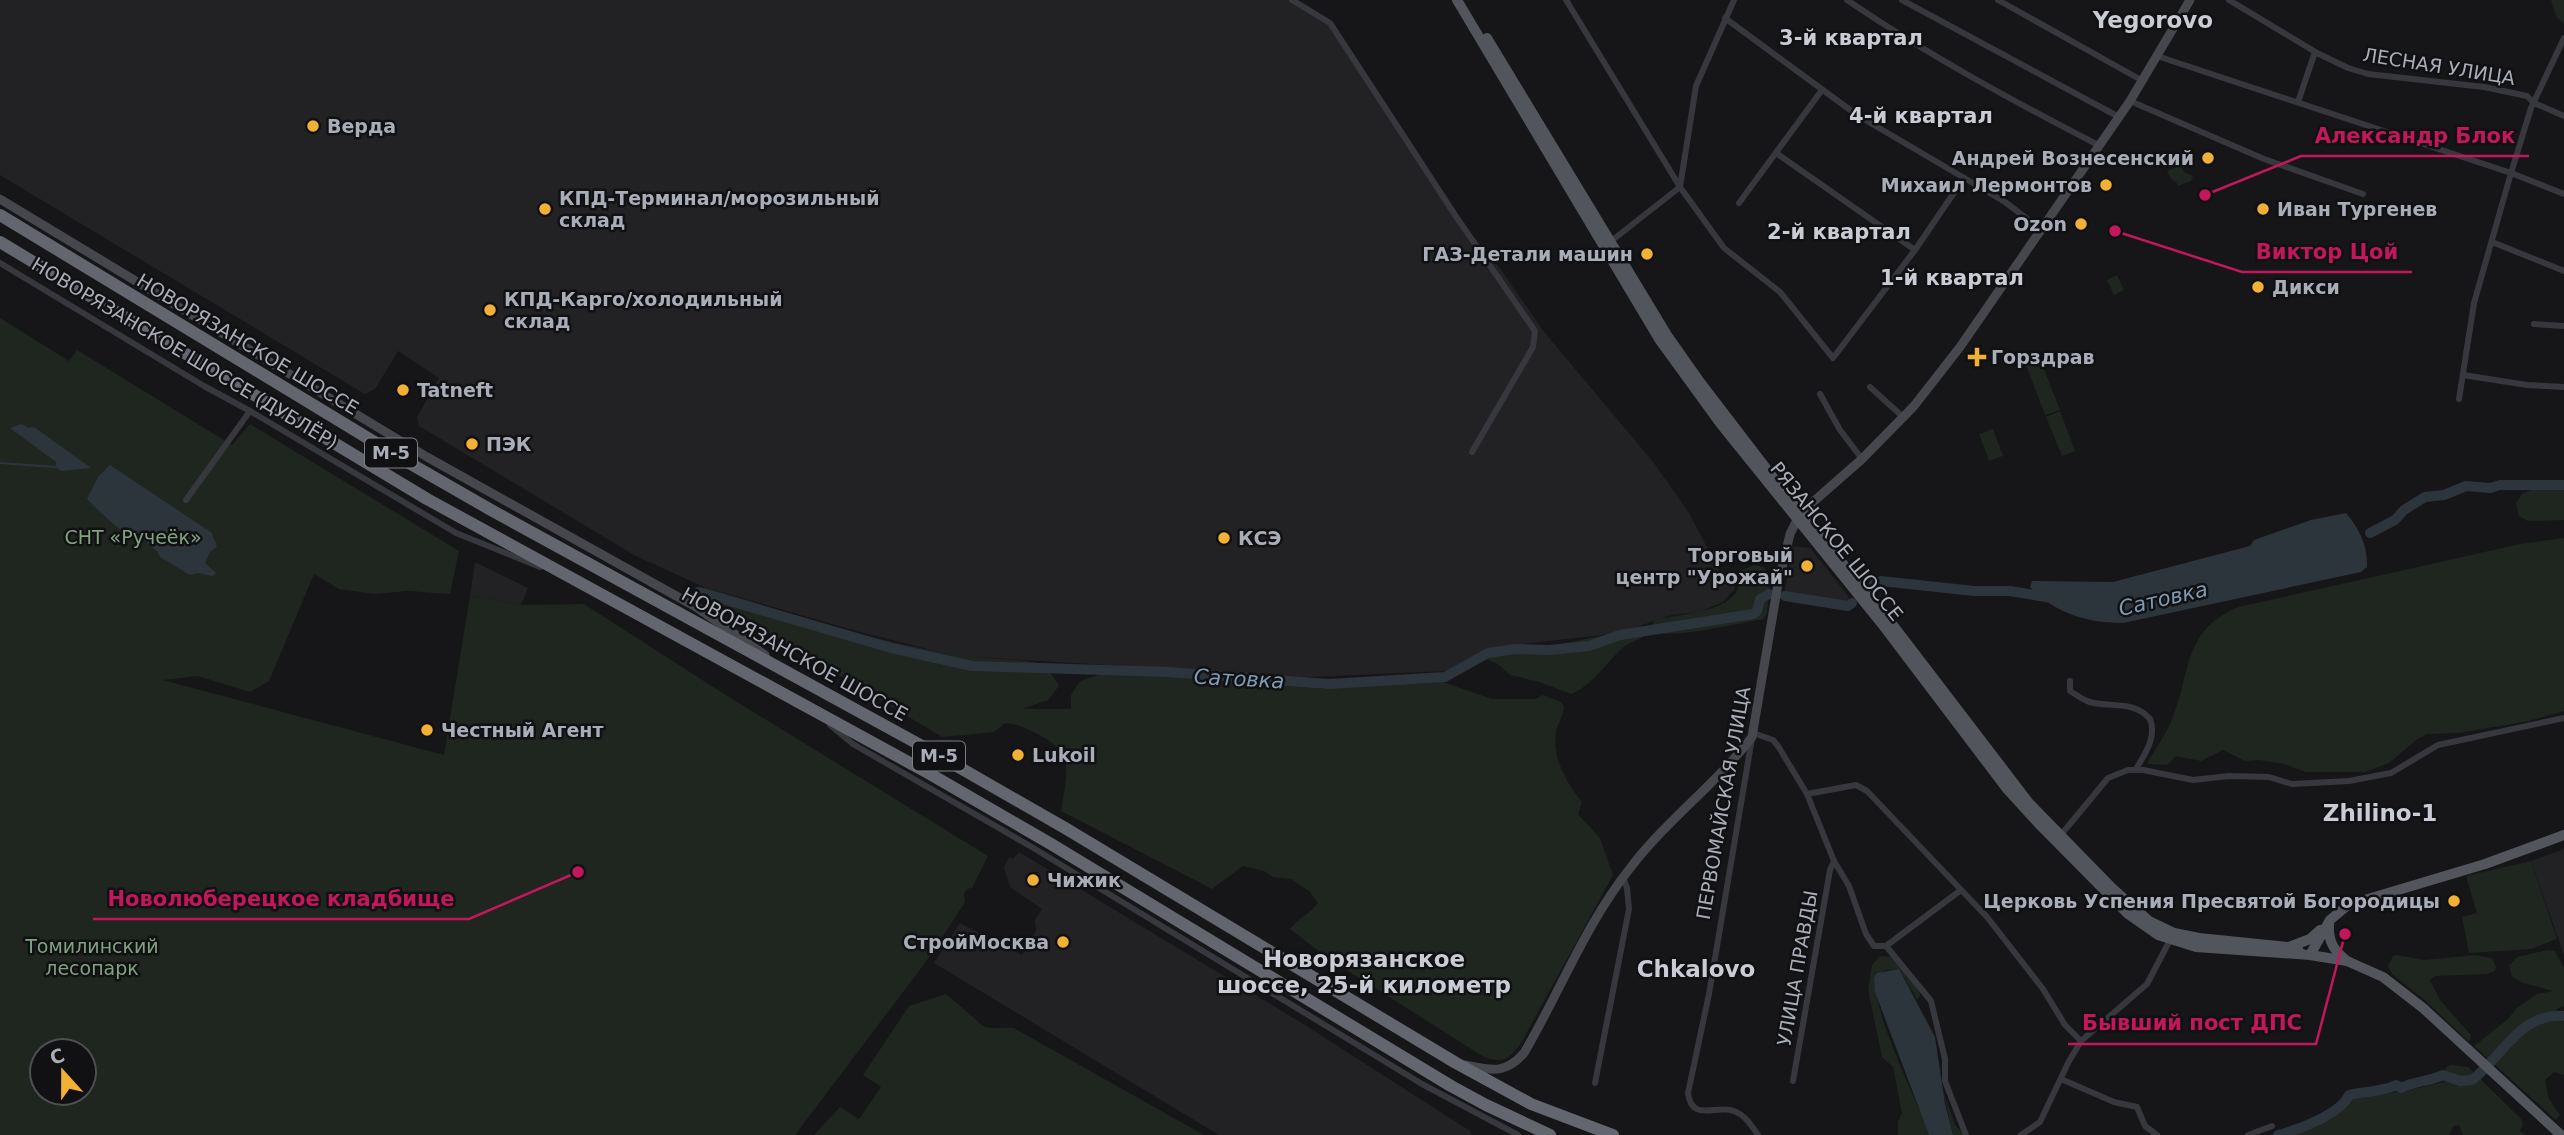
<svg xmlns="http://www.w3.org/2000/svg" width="2564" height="1135" font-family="'DejaVu Sans',sans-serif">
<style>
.built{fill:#222225}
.green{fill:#1e261f;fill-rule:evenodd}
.water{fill:#2c353c}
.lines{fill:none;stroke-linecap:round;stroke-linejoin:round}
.stream{stroke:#2c353c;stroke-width:2}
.river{stroke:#2c353c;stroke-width:10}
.street{stroke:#37383d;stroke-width:6}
.secondary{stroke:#45474d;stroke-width:9}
.primary{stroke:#53555c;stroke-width:10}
.highway{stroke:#63666e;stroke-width:12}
.poi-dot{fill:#f2b134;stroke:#111113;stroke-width:2.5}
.labels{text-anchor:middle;stroke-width:5;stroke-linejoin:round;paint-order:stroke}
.shield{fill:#111113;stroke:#7b7e86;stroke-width:2}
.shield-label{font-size:18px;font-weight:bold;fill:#a8adb8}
.street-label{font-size:19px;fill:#a8adb8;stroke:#111113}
.poi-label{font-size:19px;font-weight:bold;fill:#a8adb8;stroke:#111113;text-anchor:start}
.park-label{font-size:19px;fill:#7fa381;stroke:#111113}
.neighbourhood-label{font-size:21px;font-weight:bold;fill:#c9ccd4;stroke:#111113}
.water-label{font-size:21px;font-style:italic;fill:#7f9bb3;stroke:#111113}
.quarter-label{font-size:23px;font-weight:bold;fill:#c9ccd4;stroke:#111113}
.leader{fill:none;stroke:#c2185b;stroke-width:2.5}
.callout-dot{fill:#c2185b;stroke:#111113;stroke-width:2.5}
.callout-label{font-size:21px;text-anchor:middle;font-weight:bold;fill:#c2185b;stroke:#111113;stroke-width:5;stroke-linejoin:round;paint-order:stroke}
</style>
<rect width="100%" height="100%" fill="#161618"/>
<g class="built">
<polygon points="0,0 1293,0 1330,23 1448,206 1496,263 1545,333 1654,463 1689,513 1719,570 1735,581 1735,589 1723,602 1700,612 1671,615 1620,633 1495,647 1448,671 1308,677 956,656 856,631 704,587 636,556 419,426 417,417 439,378 398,351 375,389 365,394 0,175"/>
<polygon points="1793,546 1810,548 1849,597 1845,603 1784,594"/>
<polygon points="475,562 528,588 521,605 470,596"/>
<polygon points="2564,847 2564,955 2531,861 2562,850"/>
<polygon points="1019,852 1305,1025 1470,1131 1472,1135 1219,1135 934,963 960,923 1022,955 1036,931 1035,920 1042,909 1010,887 1004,868 1009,857 1013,859"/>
</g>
<g class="green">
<polygon points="2551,0 2564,0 2564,24 2556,16"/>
<polygon points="2181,165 2184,172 2193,176 2191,181 2178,186 2176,182 2171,179 2167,171"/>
<polygon points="2117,275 2124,290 2114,295 2107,280"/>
<path d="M0,318l69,43 8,-11 155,95 18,-21 209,127 -9,43 -42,-3 -34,3 -35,-5 -25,-15 -45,107 -19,11 -52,-16 -35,4 281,75 26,-159 51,9 63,-1 137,88 267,164 -16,32 -5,1 -3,5 1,8 -37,57 -133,176h-795zM42,1051h42v42h-42z"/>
<polygon points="2040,359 2060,410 2045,415 2026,365"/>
<polygon points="2060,411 2075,451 2062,456 2046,417"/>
<polygon points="1993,429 2003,456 1989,461 1979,434"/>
<polygon points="2538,487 2564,488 2564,520 2528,521 2519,516 2516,503 2522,494"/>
<path d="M2564,538v173l-35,10 -71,12 -31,1 -11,6 -27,23 -24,9h-59l-22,-8 -25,-4 -14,1 -22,-11 -22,11 -25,-5 -9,9 -20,-1c8,-15 20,-31 26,-47 18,-47 11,-88 66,-110l281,-63z"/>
<path d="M1754,565l9,2 8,9 -4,36 -3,7c-25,4 -89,20 -110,13l-3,-6 4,-6c21,-6 75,-7 83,-32 2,-6 -1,-11 2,-17z"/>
<path d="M704,587c95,28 193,64 292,72 29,2 49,-2 63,27l-11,14 -26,9h49v-14l9,-14 18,-6 64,-1 80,5 67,4 11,6 117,-9 55,19h43l8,-4 18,7 3,4c0,9 -5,14 -7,22 -7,27 9,54 25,74l-4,12 22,24 13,37 -93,170c-13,15 -17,19 -36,12l-155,-98 -39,-30c8,-11 20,-15 28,-26l-9,-12 -18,-12 -18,-2 -9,-6 -21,-5 -31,23 -151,-78c6,-38 15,-58 -25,-78 -11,-5 -19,-9 -31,-10l-11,9 -52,5 -218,-131 -7,-2 -14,-12z"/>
<path d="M1640,628h5l2,6c-7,6 -18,8 -25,14 -13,13 -34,41 -51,46l-32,-12 -29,-7 -11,-10 -14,-7 8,-9 58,-3z"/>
<polygon points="2531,861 2557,939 2531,949 2469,953 2462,917 2477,913 2466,876"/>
<polygon points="2548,950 2555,951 2564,968 2564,1006 2558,1008 2554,1013 2564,1022 2564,1075 2554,1072 2545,1080 2549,1099 2560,1115 2556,1120 2474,1046 2508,1019 2517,1008 2537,994 2553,991 2523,983 2512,977 2509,966 2517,957"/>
<polygon points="2397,955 2424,960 2475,955 2492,958 2496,967 2495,971 2487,974 2435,976 2430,980 2440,1000 2471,1035 2469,1042 2427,1002 2392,974 2388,966 2393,956"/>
<path d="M1880,956l12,1 27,32 1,8 -3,2 -18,-30 -14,1 -11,8c4,49 38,109 55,157h-31v-14l4,-8 -9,-46 -11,-10 -14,-68 4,-24z"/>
<path d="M946,994c7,5 36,32 39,33 9,2 20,0 29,1l190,107h-390l26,-28 19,12 22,-32 -18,-12 46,-69z"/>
<polygon points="2451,1065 2468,1067 2521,1119 2523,1125 2520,1131 2526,1135 2463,1135 2459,1125 2453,1126 2449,1135 2295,1135 2347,1105 2353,1098 2406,1091 2448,1081 2445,1068"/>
<polygon points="1943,1091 1955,1125 1964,1135 1953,1135"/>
</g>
<g class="water">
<polygon points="21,424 29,428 34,427 91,468 61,471 56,467 56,462 10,428"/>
<path d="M110,465l102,68 5,14 -7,5 -5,11 11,10 -3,3 -15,-3 -8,2 -30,-18 -2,-5 -15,-13c-18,-1 -43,-27 -56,-40l11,-22z"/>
<path d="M2346,513c13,15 22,33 21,54l-6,5 -238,51c-35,0 -68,-9 -93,-36l2,-6 81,1 137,-36 4,-6 57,-20z"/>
<polygon points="1899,969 1935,1037 1945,1104 1953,1135 1929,1135 1875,992 1874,978 1877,973"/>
</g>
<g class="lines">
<polyline class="stream" points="0,463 56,467"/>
<g class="river">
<polyline points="2370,533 2395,520 2404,510 2425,497 2444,495 2466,486 2490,488 2500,485 2564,485"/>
<polyline points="1874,584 1881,581 1974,591 2010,591 2052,598"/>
<polyline points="699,592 891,648 972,666 1168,672 1329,684 1445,677 1488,653 1516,649 1549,650 1589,646 1620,635 1753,614 1757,611 1760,599 1769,594"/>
<polyline points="1785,596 1848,606 1852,603"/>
<path d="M2278,1135c20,-5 63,-21 71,-40 12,-3 38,-4 47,-10l5,3c13,-7 28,-6 42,-13l17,6 12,-1c31,-24 47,-67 92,-64"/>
</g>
<g class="street">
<polyline points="1292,0 1330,23 1455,215 1535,331 1533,347 1472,452"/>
<polyline points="1566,0 1680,187 1724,248 1780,292 1833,358 1915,250 1964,178"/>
<path d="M1847,0c81,55 166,101 253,146"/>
<polyline points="1902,0 2119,117"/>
<polyline points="1998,0 2143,81"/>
<polyline points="2229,0 2317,53 2348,68 2368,74 2484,87 2527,96 2534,103 2564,116"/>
<polyline points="1725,18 1857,115 2005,202 2042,230"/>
<polyline points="2157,56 2511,173 2564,194"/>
<polyline points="2130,101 2264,159 2363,194"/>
<polyline points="2298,102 2315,52"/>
<polyline points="1776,153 1915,250"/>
<polyline points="1739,203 1822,90"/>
<polyline points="1610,242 1680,187 1696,86 1734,0"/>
<polyline points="2492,242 2564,271"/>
<polyline points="0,263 204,386 250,411 456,533 540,567"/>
<polyline points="2534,324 2564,326"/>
<polyline points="2463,375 2527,385 2564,387"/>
<polyline points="1870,387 1903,417"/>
<polyline points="1820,394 1840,430 1862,459"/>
<polyline points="2459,399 2474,303 2511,173 2531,108 2564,38"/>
<polyline points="186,500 250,411"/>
<path d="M2070,681v10c7,4 13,9 20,11 21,6 44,-2 60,17 7,18 -5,35 -14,50"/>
<polyline points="830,725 853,744 1030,846 1422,1084 1518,1135"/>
<polyline points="1753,733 1773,740 1778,746 1807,794 1834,861 1849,886 1866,934 1874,946 1886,946"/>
<path d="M1752,738l-43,256 -21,99c4,30 28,11 46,18 11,4 18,15 24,24"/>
<polyline points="1807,794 1856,785 1867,791 1987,917 2043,989 2065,1025 2081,1041"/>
<polyline points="2060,836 2108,778 2128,770 2143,770 2193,780 2229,776 2269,777 2292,784 2349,781 2391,773 2438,745 2564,718"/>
<polyline points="1886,946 1931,1001 1945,1059 1945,1081 1966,1135"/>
<polyline points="1886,946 1961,890"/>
<polyline points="2061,1079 2114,1102 2137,1107 2145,1126 2157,1135"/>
<polyline points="1793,1081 1830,870 1834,861"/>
<polyline points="1595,1083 1629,909 1627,888 1623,877"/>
<polyline points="2021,1135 2040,1122 2068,1063 2081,1041 2147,984 2170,940"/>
<polyline points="2248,1135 2272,1126"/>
</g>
<g class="secondary">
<polyline points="0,199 427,457 696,607 765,655"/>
<path d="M1465,1065c26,5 40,10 59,-12 36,-61 62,-130 107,-186 36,-47 85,-83 121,-130l26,-153 12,-50 7,-14 16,-18 49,-43 52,-53 46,-59 170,-246 60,-101"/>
</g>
<g class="primary">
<polyline points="1457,0 1659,339 1720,423 1882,624 2007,789 2038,823 2128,914 2158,935 2196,947 2310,955 2347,961 2383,977 2423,1008 2561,1135"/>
<polyline points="1487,38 1667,335 1700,382 1788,497 1889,620 2029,803 2112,888 2149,921 2174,933 2199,938 2289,947 2299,951"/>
<path d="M2329,924c-1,17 4,26 18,37"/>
<polyline points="2289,947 2310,939 2320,930"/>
<polyline points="2310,955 2330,920 2348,905 2485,864 2564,835"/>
</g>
<g class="highway">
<polyline points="0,215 404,460 491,510 922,746 1065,828 1456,1063 1531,1104 1613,1135"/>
<polyline points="0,242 427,499 930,774 1051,844 1451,1086 1486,1105 1550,1135"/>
</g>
</g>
<g class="poi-dot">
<circle cx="313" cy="126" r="7"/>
<circle cx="2208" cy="158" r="7"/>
<circle cx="2106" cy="185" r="7"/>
<circle cx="545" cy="209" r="7"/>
<circle cx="2263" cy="209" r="7"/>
<circle cx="2081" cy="224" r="7"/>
<circle cx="1647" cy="254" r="7"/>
<circle cx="2258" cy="287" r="7"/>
<circle cx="490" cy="310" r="7"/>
<path d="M1973.5 346.5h7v7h7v7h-7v7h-7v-7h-7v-7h7z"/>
<circle cx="403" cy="390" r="7"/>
<circle cx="472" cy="444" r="7"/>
<circle cx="1224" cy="538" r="7"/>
<circle cx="1807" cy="566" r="7"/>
<circle cx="427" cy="730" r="7"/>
<circle cx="1018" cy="755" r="7"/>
<circle cx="1033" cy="880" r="7"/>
<circle cx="2454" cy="901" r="7"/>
<circle cx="1063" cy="942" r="7"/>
</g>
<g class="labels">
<g class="shield">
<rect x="365" y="438.5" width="52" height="29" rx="5"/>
<rect x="913" y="741.5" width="52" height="29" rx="5"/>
</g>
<g class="shield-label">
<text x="391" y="459">М-5</text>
<text x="939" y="762">М-5</text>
</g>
<g class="street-label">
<text transform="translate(2439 66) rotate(9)" y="7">ЛЕСНАЯ УЛИЦА</text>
<text transform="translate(248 344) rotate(31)" y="7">НОВОРЯЗАНСКОЕ ШОССЕ</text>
<text transform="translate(185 353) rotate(31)" y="7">НОВОРЯЗАНСКОЕ ШОССЕ (ДУБЛЁР)</text>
<text transform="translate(1837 541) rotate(51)" y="7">РЯЗАНСКОЕ ШОССЕ</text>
<text transform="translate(795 654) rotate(29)" y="7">НОВОРЯЗАНСКОЕ ШОССЕ</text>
<text transform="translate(1723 803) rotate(-80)" y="7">ПЕРВОМАЙСКАЯ УЛИЦА</text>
<text transform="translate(1797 968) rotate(-80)" y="7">УЛИЦА ПРАВДЫ</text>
</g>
<g class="poi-label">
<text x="327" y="133">Верда</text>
<text x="2194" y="165" text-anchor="end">Андрей Вознесенский</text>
<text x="2092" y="192" text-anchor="end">Михаил Лермонтов</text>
<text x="559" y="205">КПД-Терминал/морозильный<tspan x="559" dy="22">склад</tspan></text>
<text x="2277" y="216">Иван Тургенев</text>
<text x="2067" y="231" text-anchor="end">Ozon</text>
<text x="1633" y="261" text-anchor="end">ГАЗ-Детали машин</text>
<text x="2272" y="294">Дикси</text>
<text x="504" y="306">КПД-Карго/холодильный<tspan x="504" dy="22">склад</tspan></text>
<text x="1991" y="364">Горздрав</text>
<text x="417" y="397">Tatneft</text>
<text x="486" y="451">ПЭК</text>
<text x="1238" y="545">КСЭ</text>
<text x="1793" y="562" text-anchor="end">Торговый<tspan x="1793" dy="22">центр "Урожай"</tspan></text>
<text x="441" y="737">Честный Агент</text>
<text x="1032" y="762">Lukoil</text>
<text x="1047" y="887">Чижик</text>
<text x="2440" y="908" text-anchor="end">Церковь Успения Пресвятой Богородицы</text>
<text x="1049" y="949" text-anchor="end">СтройМосква</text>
</g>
<g class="park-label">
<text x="133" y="544">СНТ «Ручеёк»</text>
<text x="92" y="953">Томилинский<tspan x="92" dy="22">лесопарк</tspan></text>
</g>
<g class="neighbourhood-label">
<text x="1851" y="45">3-й квартал</text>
<text x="1921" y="123">4-й квартал</text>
<text x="1839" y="239">2-й квартал</text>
<text x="1952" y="285">1-й квартал</text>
</g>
<g class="water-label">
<text transform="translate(2163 599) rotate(-13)" y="7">Сатовка</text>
<text transform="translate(1239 679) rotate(3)" y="7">Сатовка</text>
</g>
<g class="quarter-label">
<text x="2153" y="28">Yegorovo</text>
<text x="2380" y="821">Zhilino-1</text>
<text x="1364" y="967">Новорязанское<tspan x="1364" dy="26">шоссе, 25-й километр</tspan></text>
<text x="1696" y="977">Chkalovo</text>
</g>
</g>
<path class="leader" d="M2205 195L2301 156H2529M2115 231L2242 272H2412M578 872L469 919H93M2345 934L2316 1044H2068"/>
<g class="callout-dot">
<circle cx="2205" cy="195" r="7"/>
<circle cx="2115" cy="231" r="7"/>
<circle cx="578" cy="872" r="7"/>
<circle cx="2345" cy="934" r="7"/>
</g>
<g class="callout-label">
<text x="2415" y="143">Александр Блок</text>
<text x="2327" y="259">Виктор Цой</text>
<text x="281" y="906">Новолюберецкое кладбище</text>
<text x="2192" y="1030">Бывший пост ДПС</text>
</g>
<g transform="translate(63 1072) rotate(339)"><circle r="33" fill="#111113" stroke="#4d4f55" stroke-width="2"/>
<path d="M0-5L12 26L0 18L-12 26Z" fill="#f2b134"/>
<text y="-10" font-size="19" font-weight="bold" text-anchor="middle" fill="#a8adb8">С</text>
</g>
</svg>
